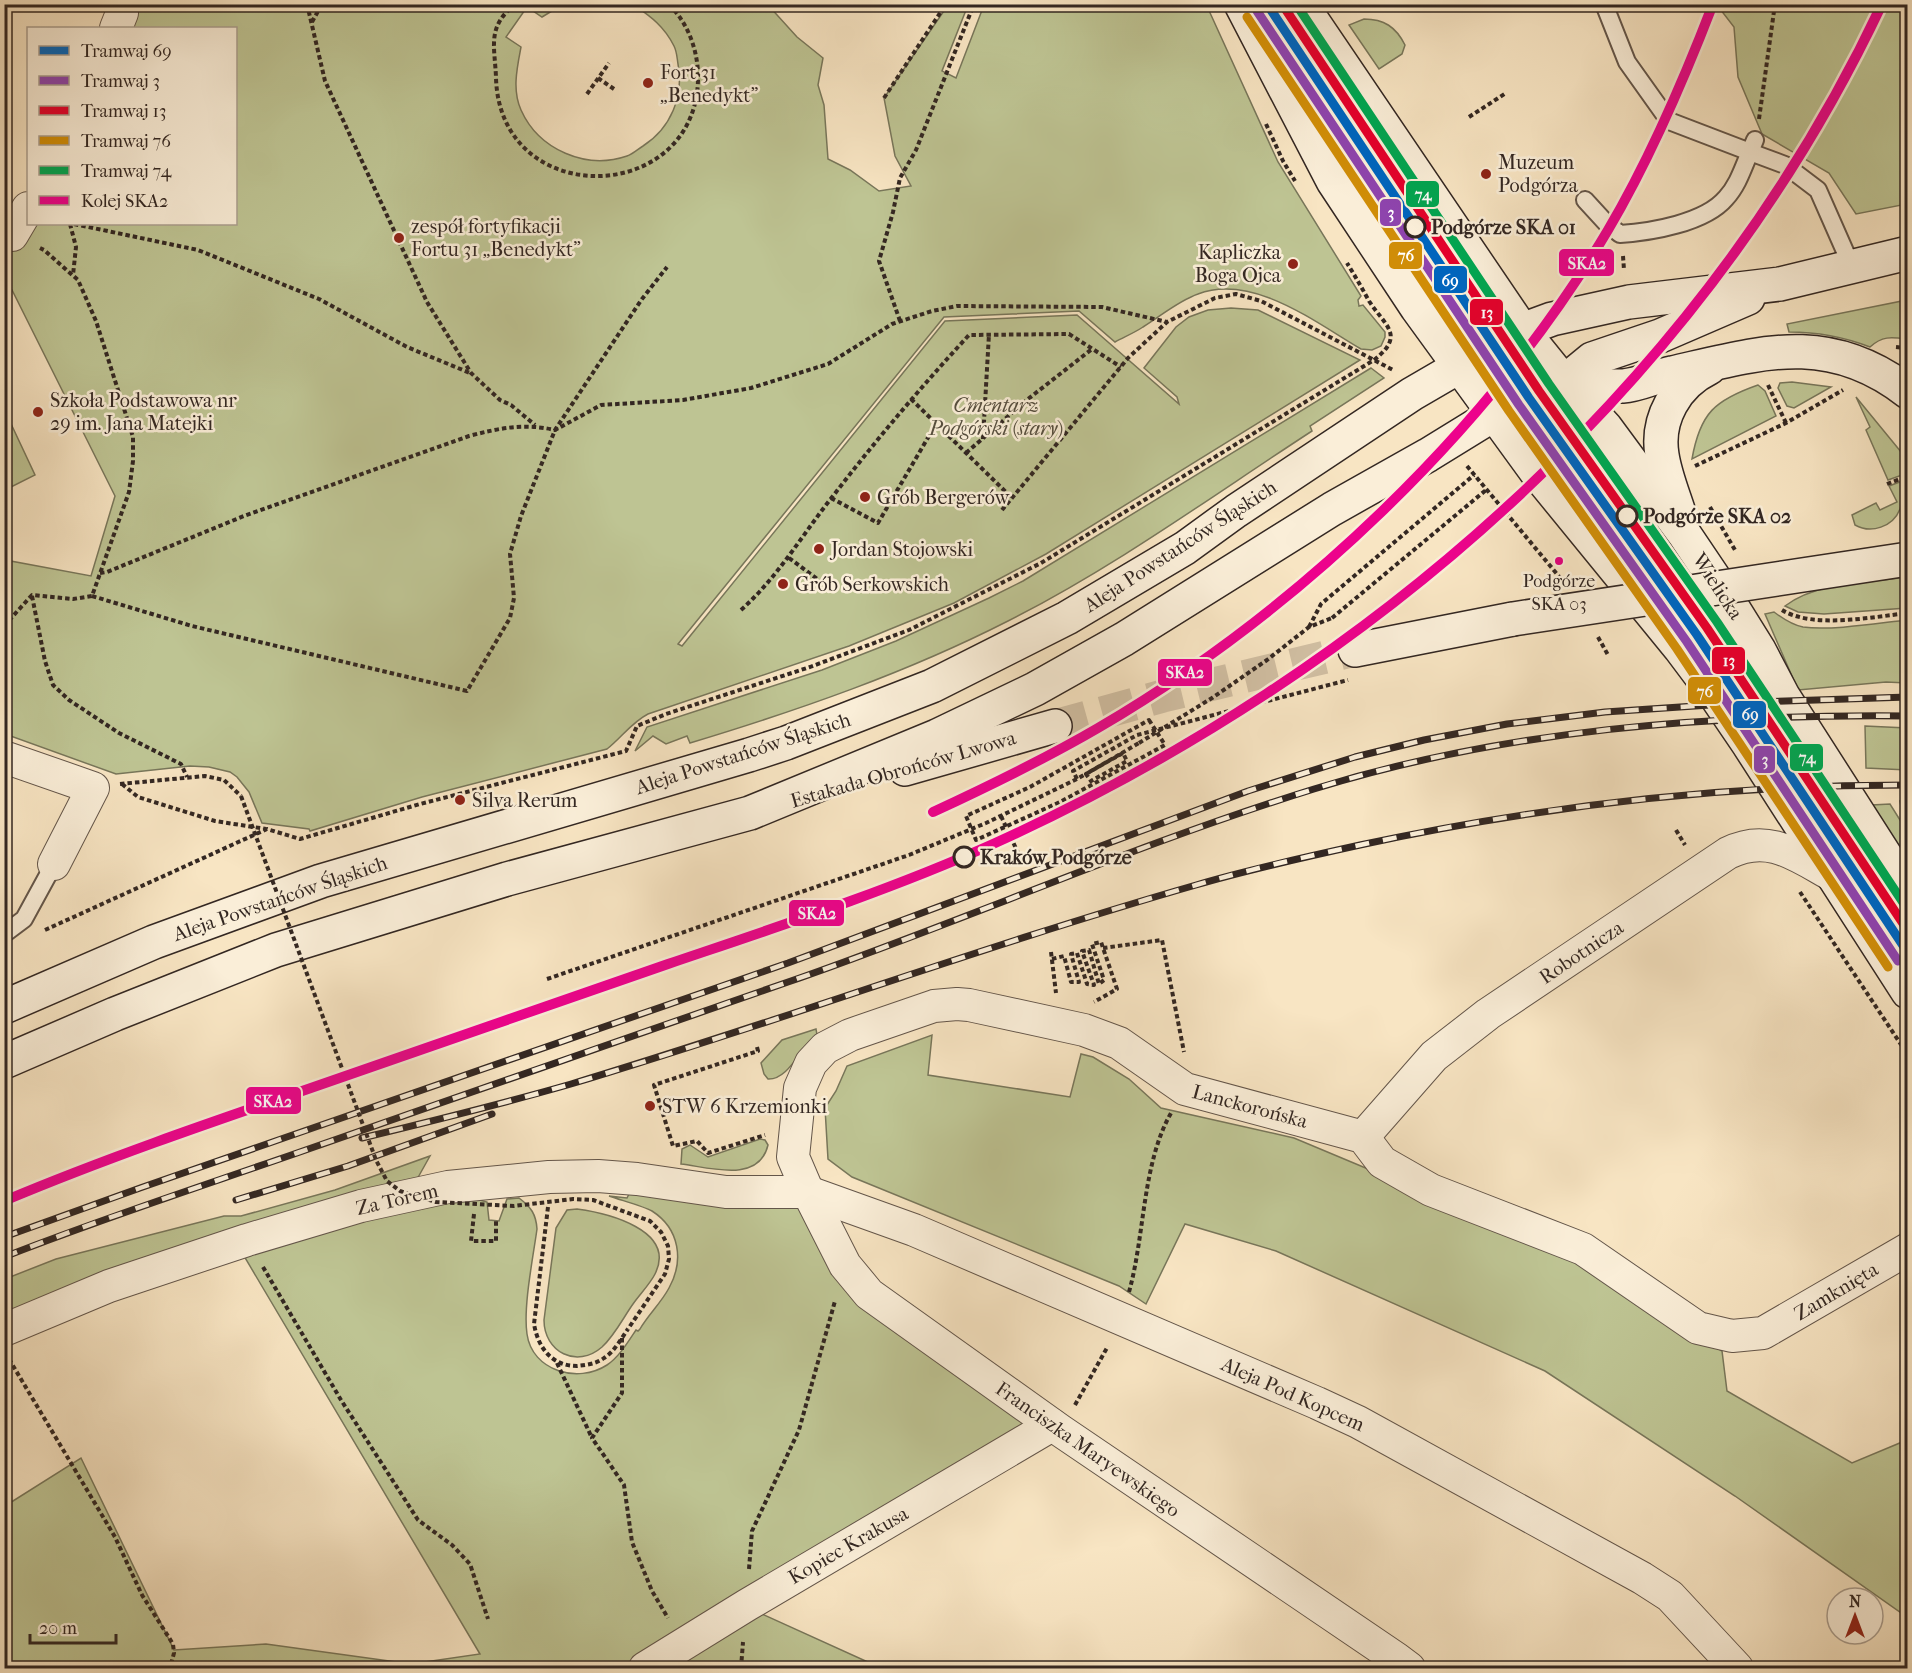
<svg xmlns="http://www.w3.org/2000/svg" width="1912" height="1673" font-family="'IM FELL French Canon',serif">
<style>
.green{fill:#bec493;stroke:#78765a;stroke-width:1.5}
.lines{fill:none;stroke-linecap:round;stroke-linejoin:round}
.secondary-tunnel{stroke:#d1bfa3;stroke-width:33;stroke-dasharray:33 16;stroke-linecap:butt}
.lane-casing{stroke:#64564a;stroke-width:20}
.street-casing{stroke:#64564a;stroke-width:34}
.secondary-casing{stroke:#332722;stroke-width:36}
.path{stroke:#332722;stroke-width:4;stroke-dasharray:4.5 3;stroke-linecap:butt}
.lane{stroke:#faeed8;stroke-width:16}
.street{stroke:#faeed8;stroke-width:32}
.secondary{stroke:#faeed8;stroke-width:33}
.rail-casing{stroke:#332722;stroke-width:7}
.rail{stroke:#faeed8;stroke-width:4.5;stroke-dasharray:14;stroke-linecap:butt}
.secondary-bridge-casing{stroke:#332722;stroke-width:36;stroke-linecap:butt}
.path-bridge{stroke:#332722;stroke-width:4;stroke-dasharray:4.5 3;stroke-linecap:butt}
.secondary-bridge{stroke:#faeed8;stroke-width:33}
.rail-1-casing{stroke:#faeed8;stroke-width:15}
.rail-1{stroke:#ed028c;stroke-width:10}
.tram-1-casing{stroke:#faeed8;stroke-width:14}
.tram-2-casing{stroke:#faeed8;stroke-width:14}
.tram-3-casing{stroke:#faeed8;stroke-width:14}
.tram-4-casing{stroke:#faeed8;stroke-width:14}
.tram-5-casing{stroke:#faeed8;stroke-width:14}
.tram-1{stroke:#0065bd;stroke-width:9}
.tram-2{stroke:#8e44ad;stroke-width:9}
.tram-3{stroke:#e4002b;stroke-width:9}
.tram-4{stroke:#d08d07;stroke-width:9}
.tram-5{stroke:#00a651;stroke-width:9}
.poi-dot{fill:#8f2418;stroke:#faeed8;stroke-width:2}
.stop-dot{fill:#faeed8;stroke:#332722;stroke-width:3}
.bus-dot{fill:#e5007d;stroke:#faeed8;stroke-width:2}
.labels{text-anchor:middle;stroke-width:5;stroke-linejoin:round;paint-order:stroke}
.bus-label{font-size:18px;fill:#332722;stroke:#faeed8}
.poi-label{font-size:20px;fill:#332722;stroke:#faeed8;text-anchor:start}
.stop-label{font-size:20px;font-weight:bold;fill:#332722;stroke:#faeed8;text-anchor:start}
.park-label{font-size:20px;font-style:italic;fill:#564e3e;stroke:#faeed8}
.street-label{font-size:20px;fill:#332722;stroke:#faeed8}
.line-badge{stroke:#faeed8;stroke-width:2}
.badge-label{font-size:16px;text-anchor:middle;font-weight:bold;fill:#fff}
</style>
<rect width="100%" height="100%" fill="#f8e5c3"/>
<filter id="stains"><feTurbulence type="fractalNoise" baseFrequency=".00333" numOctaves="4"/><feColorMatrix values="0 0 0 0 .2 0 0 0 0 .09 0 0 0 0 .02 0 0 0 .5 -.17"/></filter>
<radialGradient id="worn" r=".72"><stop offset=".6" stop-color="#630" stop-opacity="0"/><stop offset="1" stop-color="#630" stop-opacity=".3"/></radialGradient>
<g class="green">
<path d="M1206,4l72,158 83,134 -3,4 1,6 4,-1 22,27v5l-4,9 -9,4 -11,-1c-45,-26 -108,-76 -163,-55 -20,7 -37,22 -55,33 -9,6 -19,10 -28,15l-36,-31 -135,6 -266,327 4,2 263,-325 132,-6 102,89 -2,-7 -33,-29 32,-41 13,-10 19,-7 23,-2 27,2 102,50 -314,194 -92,49 -105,43 -201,68c-16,8 -27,24 -41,35l-185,48 -112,34 -1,-2 -47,-6 -13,-31 -12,-15 -7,-5 -21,-5 -19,-1 -74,8 -111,-40v-174l86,16 24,-80 -103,-206 -7,3v-33l5,-19 18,-17h208v-196h-114l10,-23h430l-20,12 -15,-10 -21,30 15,10c-4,21 -9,43 0,63 18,40 65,60 106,46 6,-2 11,-7 16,-10 28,-18 41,-50 35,-82 -1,-6 -1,-12 -4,-18 -10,-20 -23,-29 -40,-41h134l29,32 26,21 -5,27 6,20 4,54 22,11 29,21 32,-5 -16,-30 -11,-58 64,-93h20l-26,66 14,7 28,-73z"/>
<polygon points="1717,5 1907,5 1907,204 1856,214 1829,173 1762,134 1738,77 1734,27"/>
<path d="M1364,19c20,0 32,8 41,26l-3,9 -23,15 -30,-44z"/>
<path d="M1907,300l-1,39c-15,-2 -24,-3 -36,8 -26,-10 -53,-15 -81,-15l-2,-8z"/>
<path d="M1371,368l13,10 -74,48 2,5c-100,65 -197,136 -304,190 -102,52 -209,89 -318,122l-3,-7 -21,8 -13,-8 -18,15 12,-24 175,-57 74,-29 93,-43 34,-17z"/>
<polygon points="1792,382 1831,387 1794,408 1787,406 1778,388 1780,383"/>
<path d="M1758,385l7,6 11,25 -84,43c8,-46 23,-59 66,-74z"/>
<polygon points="1856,397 1906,458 1905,474 1888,480 1866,430 1870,427"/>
<polygon points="5,411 35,475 5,490 4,411"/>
<path d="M1905,480c-2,9 -1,20 -5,29 -7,18 -29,25 -45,16l-3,-10 24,-12 4,7 17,-8 -8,-16z"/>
<path d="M1907,577v31l-83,6 -26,-2 -13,-6c33,-25 83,-23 122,-29z"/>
<path d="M1774,612c8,6 18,13 29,15 28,4 76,-4 104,-7v63l-21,-1 -88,8 -33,-76z"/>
<polygon points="1865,726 1907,728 1907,770 1866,768"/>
<polygon points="1900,801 1907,801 1907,860 1872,805 1890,804 1905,828"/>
<path d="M816,1029l1,6c-16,11 -28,45 -49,44l-4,-5 -3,-11 21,-23z"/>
<polygon points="932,1035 928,1075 1070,1097 1081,1054 1093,1057 1129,1079 1161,1108 1294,1138 1576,1256 1722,1351 1727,1391 1852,1463 1907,1440 1907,1617 1735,1496 1545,1371 1276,1251 1185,1224 1146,1304 1119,1286 852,1177 828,1159 825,1108 836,1091 847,1066"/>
<path d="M760,1139l5,1 3,5c-9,39 -60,22 -87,19l1,-15 8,-4 18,12z"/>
<polygon points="430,1156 416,1181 5,1319 5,1279 56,1259 224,1216 241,1216 335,1190"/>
<path d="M631,1190l169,18 229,216 -289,180 141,64h-876v-162l76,-48 93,192 92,-6 145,20 69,-10 -236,-398 76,-25 98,-24 54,-9 15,4 2,18 10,1 8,-22 12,-1c12,9 17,16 18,31 -4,29 -14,78 -10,105 5,37 51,50 80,31 12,-8 21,-23 29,-35l2,1 2,-2c8,-14 21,-26 29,-41 15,-27 11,-59 -17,-77 -9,-5 -32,-11 -43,-15l18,2z"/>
<path d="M577,1209c30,4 100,21 78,65 -5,10 -15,20 -22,30 -10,14 -18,31 -31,43 -25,22 -58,5 -58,-27l12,-92 11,-18z"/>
</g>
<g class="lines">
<polyline class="secondary-tunnel" points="1055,726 1163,696 1355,650"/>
<g class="lane-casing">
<g id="lane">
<polyline points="1277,4 1537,395 1727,662 1908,940"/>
<polyline points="1604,4 1627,62 1669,121 1750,152 1755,140"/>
<path d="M1585,200l22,24 13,10c31,-2 85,-11 106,-36 12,-13 17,-30 24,-46l35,13 33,25 33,75"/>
<polyline points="4,934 24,919 54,864"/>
</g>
</g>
<g class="street-casing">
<g id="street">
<polyline points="116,28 122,13"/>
<polyline points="4,235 12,235 28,208"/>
<polyline points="4,757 93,788 54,864"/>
<path d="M1363,1137l71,-81 54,-42 240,-161c40,-20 68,2 102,21"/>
<polyline points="4,1330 109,1286 247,1240 361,1206 448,1187 549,1177 598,1176 637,1179 726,1192 808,1192 914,1230 1317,1403 1358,1422 1642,1578 1670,1596 1737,1668"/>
<polyline points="645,1668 747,1605 1052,1425"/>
<polyline points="1409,1668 1397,1659 1061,1431 869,1294 845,1265 808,1192 793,1157 800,1088 811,1063 825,1048 850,1035 934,1006 957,1004 969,1005 1084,1030 1119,1043 1185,1089 1363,1137 1382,1162 1431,1190 1583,1249 1698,1328 1732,1336 1763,1333 1908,1249"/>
</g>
</g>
<g class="secondary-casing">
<g id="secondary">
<polyline points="1241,4 1333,181 1417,308 1537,473 1680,648 1713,692 1749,745 1908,992"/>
<polyline points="1301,4 1522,330 1564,382 1606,428 1685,535 1718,584 1759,650 1783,696 1908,891"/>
<path d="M1564,382c19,1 40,5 59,4 16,-1 33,-10 49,-13 88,-20 156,-43 236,19"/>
<path d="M1679,513c-6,-19 -14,-38 -17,-58 -6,-36 14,-71 47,-87"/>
<polyline points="1355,650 1513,619"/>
<polyline points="905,769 1055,726"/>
<polyline points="4,1007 154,942 321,881 749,755 786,743 932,686 1067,618 1185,548 1236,511 1412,394 1522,330 1552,319 1629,302 1780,284 1908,253"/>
<polyline points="4,1062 115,1014 276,950 507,879 750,813 937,736 1035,689 1124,639 1332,509 1428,455 1493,415 1564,382 1592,359 1660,336 1748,298"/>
</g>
</g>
<g class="path">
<polyline points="307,4 325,81 427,302 471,373 500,400 511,405 535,425"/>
<path d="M516,4c-30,22 -21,43 -20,74 4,135 206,128 202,-5 -1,-25 -11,-52 -30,-69"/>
<polyline points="312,22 322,4"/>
<polyline points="598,78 614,89"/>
<polyline points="587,94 609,63"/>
<polyline points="884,98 946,4"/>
<polyline points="1469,117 1506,93"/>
<polyline points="1759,119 1775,4"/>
<polyline points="1266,124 1283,161 1295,181"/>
<polyline points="70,224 76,247 73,275"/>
<polyline points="74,224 198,250 319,299 407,347 470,373"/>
<polyline points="1623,256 1624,270"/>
<polyline points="900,321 879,261 893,212 900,178 916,150 974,4"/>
<polyline points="1896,347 1907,348"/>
<polyline points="1768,385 1786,423"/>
<polyline points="911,399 1012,498"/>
<polyline points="983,439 989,334"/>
<polyline points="966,453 1028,399 1092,349"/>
<polyline points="1467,466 1562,580"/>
<polyline points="1695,466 1786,423 1843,390"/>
<polyline points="1887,484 1908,476"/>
<polyline points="831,498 878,523 936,424"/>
<polyline points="1710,507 1735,550"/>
<polyline points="1002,510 1128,358 1167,322 1215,298 1236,294 1261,301 1393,370"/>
<polyline points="789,558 828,587"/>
<path d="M100,573l7,-1 137,-56 225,-80c31,-8 54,-13 86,-6l46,-25 82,-5 68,-12 77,-24 64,-40 40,-13 25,-5 145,1 65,15"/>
<polyline points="32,596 45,661 53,685 69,700 119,733 181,764 187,777"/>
<polyline points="92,596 192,626 467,691 510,618 514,598 510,554 521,516 555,430 642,299 667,267"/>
<path d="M741,610c37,-33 61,-75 92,-114 43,-56 88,-109 136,-161l100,-1 52,33"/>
<path d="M1782,610c31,19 90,7 126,3"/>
<polyline points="1332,618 1486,490"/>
<polyline points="4,626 32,595 73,599 92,596 129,492 133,461 133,437 96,321 78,280 44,250 40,248"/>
<polyline points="1309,627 1321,604 1474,475"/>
<polyline points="1598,637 1608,655"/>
<polyline points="1077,779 1073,771 1137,735 1348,680"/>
<polyline points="120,784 205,776 224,780 241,796"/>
<polyline points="122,784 138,797 215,821 266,829"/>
<polyline points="4,811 9,817 4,819"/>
<polyline points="1001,816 1019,855"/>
<polyline points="1676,830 1685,845"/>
<polyline points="1800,892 1908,1055"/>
<path d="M45,930l222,-101 33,10 120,-35 206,-53 11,-25 29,-12 144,-47 99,-37 132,-67 333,-203c32,-25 11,-34 -5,-59 -7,-13 -14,-25 -22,-38"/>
<polyline points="1103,948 1162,940 1184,1052"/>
<polyline points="1051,952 1056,993"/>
<polyline points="1052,959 1064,956 1071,982 1079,982 1071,954 1077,953 1087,984 1094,985 1082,951 1089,950 1099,984 1104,980 1092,944 1101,942 1117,989 1094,1002"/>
<polyline points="547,979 909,855 986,823 1077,779 1123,753 1127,761 1091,781 1086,774 1139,743"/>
<polyline points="757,1047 758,1051 654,1085 673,1146 697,1141 708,1153 765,1135"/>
<path d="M548,1207l-14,117c4,23 17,42 43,42 9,-1 19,-2 27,-8 10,-6 17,-19 24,-29"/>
<polyline points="474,1214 471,1241 496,1241 496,1221"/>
<polyline points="263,1267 341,1400 418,1520 452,1545 470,1564 488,1619"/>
<path d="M1129,1292c16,-57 13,-128 42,-179"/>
<polyline points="622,1338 622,1393 592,1438 624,1485 632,1542 652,1591 668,1618"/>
<polyline points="9,1359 115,1537 142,1595 173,1644 174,1653 170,1668"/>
<polyline points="557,1363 592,1438"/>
<polyline points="1075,1405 1108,1346"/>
<polyline points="749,1569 752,1531 799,1430 835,1301"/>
<polyline points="741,1668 743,1642"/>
</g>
<use href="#lane" class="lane"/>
<use href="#street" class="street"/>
<use href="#secondary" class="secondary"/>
<g class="rail-casing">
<g id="rail">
<path d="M362,1138c70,-17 140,-34 209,-54 210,-63 415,-139 625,-199 54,-16 109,-28 164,-40 181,-39 362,-60 548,-60"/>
<polyline points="236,1200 348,1166 492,1114"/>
<polyline points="4,1237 140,1188 788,963 1248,791 1355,757 1424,740 1507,724 1605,712 1755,702 1908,697"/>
<path d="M4,1257c97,-38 195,-70 293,-104 163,-57 327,-114 491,-171 176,-61 348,-138 526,-193 190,-59 395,-75 594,-73"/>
</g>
</g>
<use href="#rail" class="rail"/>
<g class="secondary-bridge-casing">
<polyline id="secondary-bridge" points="1513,619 1908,559"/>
</g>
<g class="path-bridge">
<polygon points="1149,720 1165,745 1060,802 976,840 966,816 1030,787"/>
<polyline points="1139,743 1212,698 1267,660 1309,627 1332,618"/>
<polyline points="241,796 376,1160 387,1181 400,1191 436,1202 514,1206 573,1199 593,1200 650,1221 661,1232 668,1246 669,1259 665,1274 628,1329"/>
</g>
<use href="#secondary-bridge" class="secondary-bridge"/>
<g class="rail-1-casing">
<g id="rail-1">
<path d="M933,812c56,-26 112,-53 165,-84 200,-117 391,-298 510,-498 42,-71 75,-148 105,-226"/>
<path d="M4,1201c100,-42 202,-77 304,-112 120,-42 240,-83 360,-125 109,-37 220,-73 325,-120 378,-171 710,-461 889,-840"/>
</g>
</g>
<use href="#rail-1" class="rail-1"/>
<g class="tram-1-casing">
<polyline id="tram-1" points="1267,4 1529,398 1697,635 1908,953"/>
</g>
<g class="tram-2-casing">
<polyline id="tram-2" points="1257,11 1519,405 1687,642 1898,961"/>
</g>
<g class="tram-3-casing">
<polyline id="tram-3" points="1282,4 1539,391 1707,628 1908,931"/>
</g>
<g class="tram-4-casing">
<polyline id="tram-4" points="1247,17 1509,411 1677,649 1888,967"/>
</g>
<g class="tram-5-casing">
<polyline id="tram-5" points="1296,4 1549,384 1717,622 1908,910"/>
</g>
<use href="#tram-1" class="tram-1"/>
<use href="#tram-2" class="tram-2"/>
<use href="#tram-3" class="tram-3"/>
<use href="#tram-4" class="tram-4"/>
<use href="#tram-5" class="tram-5"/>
</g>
<g class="poi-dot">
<circle cx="648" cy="83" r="6"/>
<circle cx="1486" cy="174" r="6"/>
<circle cx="399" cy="238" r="6"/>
<circle cx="1293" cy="264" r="6"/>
<circle cx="38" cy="412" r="6"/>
<circle cx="865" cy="497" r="6"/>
<circle cx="819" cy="549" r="6"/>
<circle cx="783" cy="584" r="6"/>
<circle cx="460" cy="800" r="6"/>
<circle cx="650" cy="1106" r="6"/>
</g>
<g class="stop-dot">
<circle cx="1415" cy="227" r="10"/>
<circle cx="1627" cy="516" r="10"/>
<circle cx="964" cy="857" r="10"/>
</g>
<circle class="bus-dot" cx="1559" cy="561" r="5"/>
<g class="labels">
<g class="bus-label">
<text x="1559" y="587">Podgórze<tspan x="1559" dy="23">SKA 03</tspan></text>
</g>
<g class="poi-label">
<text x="660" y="79">Fort 31<tspan x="660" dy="23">„Benedykt”</tspan></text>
<text x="1498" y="169">Muzeum<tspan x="1498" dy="23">Podgórza</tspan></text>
<text x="411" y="233">zespół fortyfikacji<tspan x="411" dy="23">Fortu 31 „Benedykt”</tspan></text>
<text x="1281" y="259" text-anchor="end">Kapliczka<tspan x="1281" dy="23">Boga Ojca</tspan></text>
<text x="50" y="407">Szkoła Podstawowa nr<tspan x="50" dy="23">29 im. Jana Matejki</tspan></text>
<text x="877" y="504">Grób Bergerów</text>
<text x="831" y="556">Jordan Stojowski</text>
<text x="795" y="591">Grób Serkowskich</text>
<text x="472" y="807">Silva Rerum</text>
<text x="662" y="1113">STW 6 Krzemionki</text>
</g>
<g class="stop-label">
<text x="1431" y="234">Podgórze SKA 01</text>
<text x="1643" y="523">Podgórze SKA 02</text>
<text x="980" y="864">Kraków Podgórze</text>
</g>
<g class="park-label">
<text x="996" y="412">Cmentarz<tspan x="996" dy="23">Podgórski (stary)</tspan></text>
</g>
<g class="street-label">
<text transform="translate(1180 546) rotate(-33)" y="7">Aleja Powstańców Śląskich</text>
<text transform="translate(1718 586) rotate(57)" y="7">Wielicka</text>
<text transform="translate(743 753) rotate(-18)" y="7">Aleja Powstańców Śląskich</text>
<text transform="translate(903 769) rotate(-16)" y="7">Estakada Obrońców Lwowa</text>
<text transform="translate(280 898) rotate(-19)" y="7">Aleja Powstańców Śląskich</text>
<text transform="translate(1581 952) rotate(-34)" y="7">Robotnicza</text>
<text transform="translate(1250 1106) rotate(15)" y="7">Lanckorońska</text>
<text transform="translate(397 1199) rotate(-13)" y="7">Za Torem</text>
<text transform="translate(1836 1291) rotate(-31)" y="7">Zamknięta</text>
<text transform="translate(1293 1394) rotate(24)" y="7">Aleja Pod Kopcem</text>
<text transform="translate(1088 1449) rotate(35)" y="7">Franciszka Maryewskiego</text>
<text transform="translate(848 1545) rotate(-30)" y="7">Kopiec Krakusa</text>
</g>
</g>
<g class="line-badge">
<rect x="1405" y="180" width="35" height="28" rx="6" fill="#00a651"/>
<rect x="1379" y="198" width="23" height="29" rx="6" fill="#8e44ad"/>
<rect x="1388" y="241" width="35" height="29" rx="6" fill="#d08d07"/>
<rect x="1558" y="248" width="57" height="29" rx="6" fill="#ed028c"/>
<rect x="1433" y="265" width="35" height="29" rx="6" fill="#0065bd"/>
<rect x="1469" y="298" width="35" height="28" rx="6" fill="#e4002b"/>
<rect x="1711" y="646" width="35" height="29" rx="6" fill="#e4002b"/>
<rect x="1157" y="658" width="56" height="29" rx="6" fill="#ed028c"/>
<rect x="1687" y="676" width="35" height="29" rx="6" fill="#d08d07"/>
<rect x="1732" y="700" width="35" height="29" rx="6" fill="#0065bd"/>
<rect x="1789" y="743" width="35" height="29" rx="6" fill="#00a651"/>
<rect x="1753" y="745" width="23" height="29" rx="6" fill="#8e44ad"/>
<rect x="788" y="899" width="57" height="28" rx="6" fill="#ed028c"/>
<rect x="245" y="1086" width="57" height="29" rx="6" fill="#ed028c"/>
</g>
<g class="badge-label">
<text x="1423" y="200">74</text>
<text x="1391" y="218">3</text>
<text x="1406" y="261">76</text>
<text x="1587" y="269">SKA2</text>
<text x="1450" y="286">69</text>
<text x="1487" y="318">13</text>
<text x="1729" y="666">13</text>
<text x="1185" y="678">SKA2</text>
<text x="1705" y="697">76</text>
<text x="1750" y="720">69</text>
<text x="1807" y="763">74</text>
<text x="1765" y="765">3</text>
<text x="817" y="919">SKA2</text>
<text x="273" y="1107">SKA2</text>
</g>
<rect width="1912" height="1673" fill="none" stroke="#f8e5c3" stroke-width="24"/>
<rect x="6" y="6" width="1900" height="1661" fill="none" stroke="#332722" stroke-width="3"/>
<rect x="12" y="12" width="1888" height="1649" fill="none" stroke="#332722" stroke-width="1.5"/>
<rect x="27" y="27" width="210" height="198" fill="#faeed8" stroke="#aa9e8f" stroke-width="1.5"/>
<rect x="39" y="46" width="30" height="9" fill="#0065bd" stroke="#aa9e8f" stroke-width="1.5"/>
<text x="81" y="57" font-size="18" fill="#332722">Tramwaj 69</text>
<rect x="39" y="76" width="30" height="9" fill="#8e44ad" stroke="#aa9e8f" stroke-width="1.5"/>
<text x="81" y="87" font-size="18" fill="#332722">Tramwaj 3</text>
<rect x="39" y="106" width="30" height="9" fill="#e4002b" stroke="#aa9e8f" stroke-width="1.5"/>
<text x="81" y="117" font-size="18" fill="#332722">Tramwaj 13</text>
<rect x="39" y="136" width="30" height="9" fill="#d08d07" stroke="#aa9e8f" stroke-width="1.5"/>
<text x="81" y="147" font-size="18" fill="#332722">Tramwaj 76</text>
<rect x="39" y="166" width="30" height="9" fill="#00a651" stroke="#aa9e8f" stroke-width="1.5"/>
<text x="81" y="177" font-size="18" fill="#332722">Tramwaj 74</text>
<rect x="39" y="196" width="30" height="9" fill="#ed028c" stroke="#aa9e8f" stroke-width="1.5"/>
<text x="81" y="207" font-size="18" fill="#332722">Kolej SKA2</text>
<g transform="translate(1855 1616)"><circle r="28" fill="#faeed8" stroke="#aa9e8f" stroke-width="1.5"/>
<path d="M0-4.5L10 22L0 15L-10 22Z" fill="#8f2418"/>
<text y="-9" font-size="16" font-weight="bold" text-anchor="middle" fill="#332722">N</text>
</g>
<path d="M30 1634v9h86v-9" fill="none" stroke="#332722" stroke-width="3"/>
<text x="39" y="1634" font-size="18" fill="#332722" stroke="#faeed8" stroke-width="4.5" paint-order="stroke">20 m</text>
<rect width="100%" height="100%" filter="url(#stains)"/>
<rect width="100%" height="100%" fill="url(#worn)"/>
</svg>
